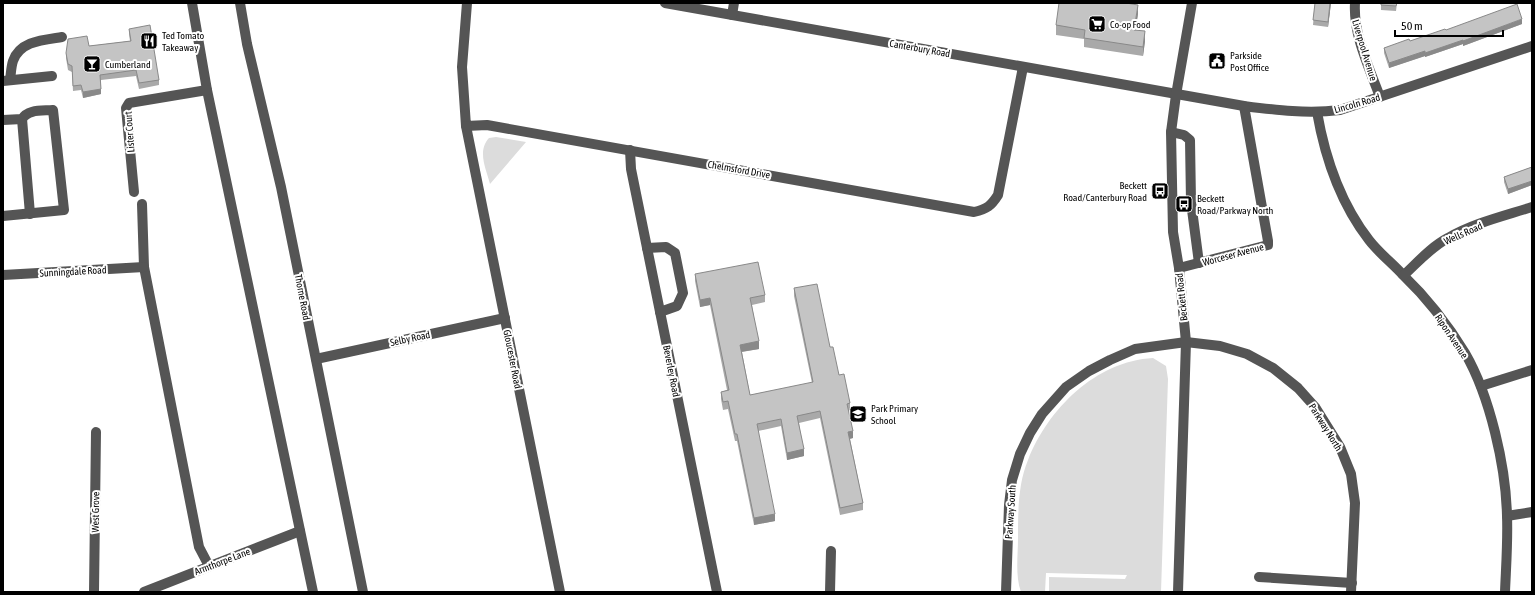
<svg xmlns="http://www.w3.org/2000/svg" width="1535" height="595" font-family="'Asap Condensed',sans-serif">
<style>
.green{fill:#dcdcdc}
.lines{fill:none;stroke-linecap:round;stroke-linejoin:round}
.minor{stroke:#555;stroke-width:10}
.wall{fill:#a9a9a9}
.shaded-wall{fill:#898989}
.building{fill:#c4c4c4;stroke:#898989}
.labels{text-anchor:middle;stroke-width:4;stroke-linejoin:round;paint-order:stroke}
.poi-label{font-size:10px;fill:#000;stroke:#fff;text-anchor:start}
.street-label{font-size:10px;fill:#000;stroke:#fff}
</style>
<rect width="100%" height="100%" fill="#fff"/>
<g class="green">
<path d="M496,137l30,5 -36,42c-4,-15 -13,-33 -1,-46z"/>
<path d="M1153,358l13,8 2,13 -7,213h-112v-15l76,2 2,-4 -81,-2 -1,19h-24c-6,-17 -3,-36 -3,-54 0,-26 0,-54 10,-78 20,-51 68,-99 125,-102z"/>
</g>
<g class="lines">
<g class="minor">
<polyline points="192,3 207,90 313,592"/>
<polyline points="240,3 247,44 281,187 363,592"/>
<path d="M467,3l-5,64 4,59 21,-1 487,87c13,-3 17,-6 24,-17l25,-128"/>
<path d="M665,3l579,103c32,4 63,8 96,4l192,-64"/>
<path d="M1355,3c-2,32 14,64 25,94"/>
<polyline points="732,15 734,3"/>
<path d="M10,80c1,-6 1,-13 3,-19 7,-20 30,-21 49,-24"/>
<polyline points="3,81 52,76"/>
<path d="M1317,112c8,46 24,92 52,128 10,13 23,23 34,35 24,23 45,50 62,78 25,43 41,114 42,163 1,25 -1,51 -2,76"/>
<polyline points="22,119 30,214"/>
<path d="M3,120l19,-1c6,-10 20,-8 31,-9l11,100 -61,6"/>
<polyline points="466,126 560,592"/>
<polyline points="1171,132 1184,135 1190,140 1191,202 1199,263"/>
<polyline points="630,150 631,169 717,592"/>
<polyline points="134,192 126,108 129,103 207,90"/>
<polyline points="142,204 144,267 199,547 209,566"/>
<polyline points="647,248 666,247 675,253 683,293 677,306 660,312"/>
<polyline points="1179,268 1268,245 1268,241 1244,106"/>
<polyline points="3,275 144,267"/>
<path d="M1404,275c14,-13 27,-28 44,-37 26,-15 56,-22 84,-31"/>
<polyline points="316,359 505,318"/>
<polyline points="1481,386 1532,370"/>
<polyline points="1507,516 1532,512"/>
<polyline points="1259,577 1352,583"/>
<polyline points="94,592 96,432"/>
<polyline points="144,592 300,531"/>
<polyline points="830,592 831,551"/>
<polyline points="1006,592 1009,505 1012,480 1020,454 1030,433 1042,414 1066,387 1089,371 1110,360 1135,349 1186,342 1220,346 1247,354 1273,368 1298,388 1315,407 1340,447 1351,474 1355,503 1351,592"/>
<polyline points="1178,592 1186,342 1179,268 1173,232 1171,132 1176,95 1192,3"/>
</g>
</g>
<g class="wall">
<polygon points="1315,3 1331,3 1328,27 1313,25"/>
<polygon points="1381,3 1397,3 1396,11 1381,10"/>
<polygon points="1138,14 1135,30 1145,41 1143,56 1084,47 1084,39 1056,35 1056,25"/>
<polygon points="1522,24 1463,46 1463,44 1425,57 1425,56 1389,68 1384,53 1384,48 1410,41 1446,30"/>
<polygon points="129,29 159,80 159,85 139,89 136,76 101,80 101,94 83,98 81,90 73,91 72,72 68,70 66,58 66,53 89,46 130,41 129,34"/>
<polygon points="1532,167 1532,185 1508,194 1504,182 1504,177"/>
<polygon points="695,274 765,295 765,302 752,305 759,349 742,352 750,395 812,383 794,296 794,288 830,347 839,375 850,403 850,410 848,411 853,438 850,439 863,503 863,510 840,515 820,418 799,423 804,456 787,460 781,426 758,431 775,521 754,525 737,441 735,441 728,409 723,410 721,399 721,392 727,390 710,305 700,307 695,281"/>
</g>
<g class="shaded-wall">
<polygon points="1330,3 1331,3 1328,27 1328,22"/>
<polygon points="1138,5 1138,14 1134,39 1134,30"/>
<polygon points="1522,19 1522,24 1463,46 1463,41"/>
<polygon points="1145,31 1145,41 1143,56 1143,47"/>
<polygon points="1463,40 1463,44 1425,57 1425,53"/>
<polygon points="1425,51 1425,56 1389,68 1389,63"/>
<polygon points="101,89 101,94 83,98 83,92"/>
<polygon points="1532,181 1532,185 1508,194 1508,189"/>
<polygon points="710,298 710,305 700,307 700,300"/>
<polygon points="759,341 759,349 740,352 740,345"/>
<polygon points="853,431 853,438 848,439 848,432"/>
<polygon points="804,449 804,456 787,460 787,453"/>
<polygon points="775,514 775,521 754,525 754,518"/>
</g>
<g class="building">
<polygon points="1059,3 1126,3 1138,5 1134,30 1145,31 1143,47 1084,38 1085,30 1056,25"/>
<polygon points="1315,3 1330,3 1328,22 1313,20"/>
<polygon points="1381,3 1397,3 1396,6 1381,5"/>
<polygon points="1517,4 1522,19 1463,41 1463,40 1425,53 1425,51 1389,63 1384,48 1409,39 1410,41 1445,29 1446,30"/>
<polygon points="150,25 159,80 139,83 136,70 100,75 101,89 83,92 81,85 73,86 72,66 68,64 66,53 68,39 87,36 89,46 131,41 129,29"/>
<polygon points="1532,167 1532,181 1508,189 1504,177"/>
<polygon points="758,262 765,295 750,298 759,341 740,345 750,395 813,382 794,288 817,284 830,347 833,347 839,375 844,374 850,403 847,404 853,431 848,432 863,503 840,508 820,411 797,416 804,449 787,453 781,419 757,424 775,514 754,518 737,434 735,434 728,401 723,402 721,392 729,390 710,298 700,300 695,274"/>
</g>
<defs>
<g id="supermarket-square" transform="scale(0.9)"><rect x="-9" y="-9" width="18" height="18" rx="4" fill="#000" stroke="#fff"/><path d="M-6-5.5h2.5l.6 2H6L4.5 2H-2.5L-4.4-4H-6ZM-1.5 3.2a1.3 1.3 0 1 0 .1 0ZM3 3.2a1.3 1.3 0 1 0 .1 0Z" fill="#fff"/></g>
<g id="restaurant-square" transform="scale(0.9)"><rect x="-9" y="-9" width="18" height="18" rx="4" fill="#000" stroke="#fff"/><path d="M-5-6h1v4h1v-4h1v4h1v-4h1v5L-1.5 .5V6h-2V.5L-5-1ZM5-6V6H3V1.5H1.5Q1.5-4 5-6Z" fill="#fff"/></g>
<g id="civic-square" transform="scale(0.9)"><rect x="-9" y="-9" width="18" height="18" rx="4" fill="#000" stroke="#fff"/><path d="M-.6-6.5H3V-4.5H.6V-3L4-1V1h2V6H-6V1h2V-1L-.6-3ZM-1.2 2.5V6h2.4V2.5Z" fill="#fff"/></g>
<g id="bar-square" transform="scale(0.9)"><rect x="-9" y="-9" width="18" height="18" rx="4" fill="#000" stroke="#fff"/><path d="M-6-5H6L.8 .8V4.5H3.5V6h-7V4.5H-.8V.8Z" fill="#fff"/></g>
<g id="bus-square" transform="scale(0.9)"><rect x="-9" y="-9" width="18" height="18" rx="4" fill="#000" stroke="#fff"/><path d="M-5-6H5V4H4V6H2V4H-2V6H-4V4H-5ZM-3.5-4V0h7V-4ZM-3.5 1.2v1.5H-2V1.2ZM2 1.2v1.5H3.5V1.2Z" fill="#fff"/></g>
<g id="school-square" transform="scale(0.9)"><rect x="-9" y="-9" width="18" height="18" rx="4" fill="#000" stroke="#fff"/><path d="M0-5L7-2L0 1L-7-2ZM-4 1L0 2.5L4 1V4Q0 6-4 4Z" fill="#fff"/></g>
</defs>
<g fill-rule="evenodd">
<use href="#supermarket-square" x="1097" y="24"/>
<use href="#restaurant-square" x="149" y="41"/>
<use href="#civic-square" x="1217" y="61"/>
<use href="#bar-square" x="92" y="64"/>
<use href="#bus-square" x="1160" y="191"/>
<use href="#bus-square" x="1184" y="204"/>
<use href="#school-square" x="858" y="414"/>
</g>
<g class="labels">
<g class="poi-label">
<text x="1110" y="28">Co-op Food</text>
<text x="162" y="39">Ted Tomato<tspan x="162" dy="12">Takeaway</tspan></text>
<text x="1230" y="59">Parkside<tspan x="1230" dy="12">Post Office</tspan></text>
<text x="105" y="68">Cumberland</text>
<text x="1147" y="189" text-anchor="end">Beckett<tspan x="1147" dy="12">Road/Canterbury Road</tspan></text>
<text x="1197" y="202">Beckett<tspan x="1197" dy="12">Road/Parkway North</tspan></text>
<text x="871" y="412">Park Primary<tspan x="871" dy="12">School</tspan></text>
</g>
<g class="street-label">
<text transform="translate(920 48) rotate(10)" y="4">Canterbury Road</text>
<text transform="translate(1365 50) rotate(73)" y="4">Liverpool Avenue</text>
<text transform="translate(1357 103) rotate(-16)" y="4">Lincoln Road</text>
<text transform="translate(129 132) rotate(-94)" y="4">Lister Court</text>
<text transform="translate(739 169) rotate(10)" y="4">Chelmsford Drive</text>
<text transform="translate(1463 233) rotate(-24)" y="4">Wells Road</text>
<text transform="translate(1233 254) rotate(-15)" y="4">Worceser Avenue</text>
<text transform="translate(73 271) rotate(-3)" y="4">Sunningdale Road</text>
<text transform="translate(303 297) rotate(79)" y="4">Thorne Road</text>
<text transform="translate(1181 297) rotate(-96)" y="4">Beckett Road</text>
<text transform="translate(1452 336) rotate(56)" y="4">Ripon Avenue</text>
<text transform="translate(410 338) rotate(-12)" y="4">Selby Road</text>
<text transform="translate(513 359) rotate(79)" y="4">Gloucester Road</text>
<text transform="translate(672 371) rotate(79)" y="4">Beverley Road</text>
<text transform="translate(1326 427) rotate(58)" y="4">Parkway North</text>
<text transform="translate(95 512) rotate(-89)" y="4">West Grove</text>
<text transform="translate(1010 512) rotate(-86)" y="4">Parkway South</text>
<text transform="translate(222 561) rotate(-21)" y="4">Armthorpe Lane</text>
</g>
</g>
<rect width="1535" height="595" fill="none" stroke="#000000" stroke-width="8"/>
<path d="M1395 30v6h108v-6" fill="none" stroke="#000000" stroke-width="2"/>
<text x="1401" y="30" font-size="12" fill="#000000" stroke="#ffffff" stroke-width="3" paint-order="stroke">50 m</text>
</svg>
